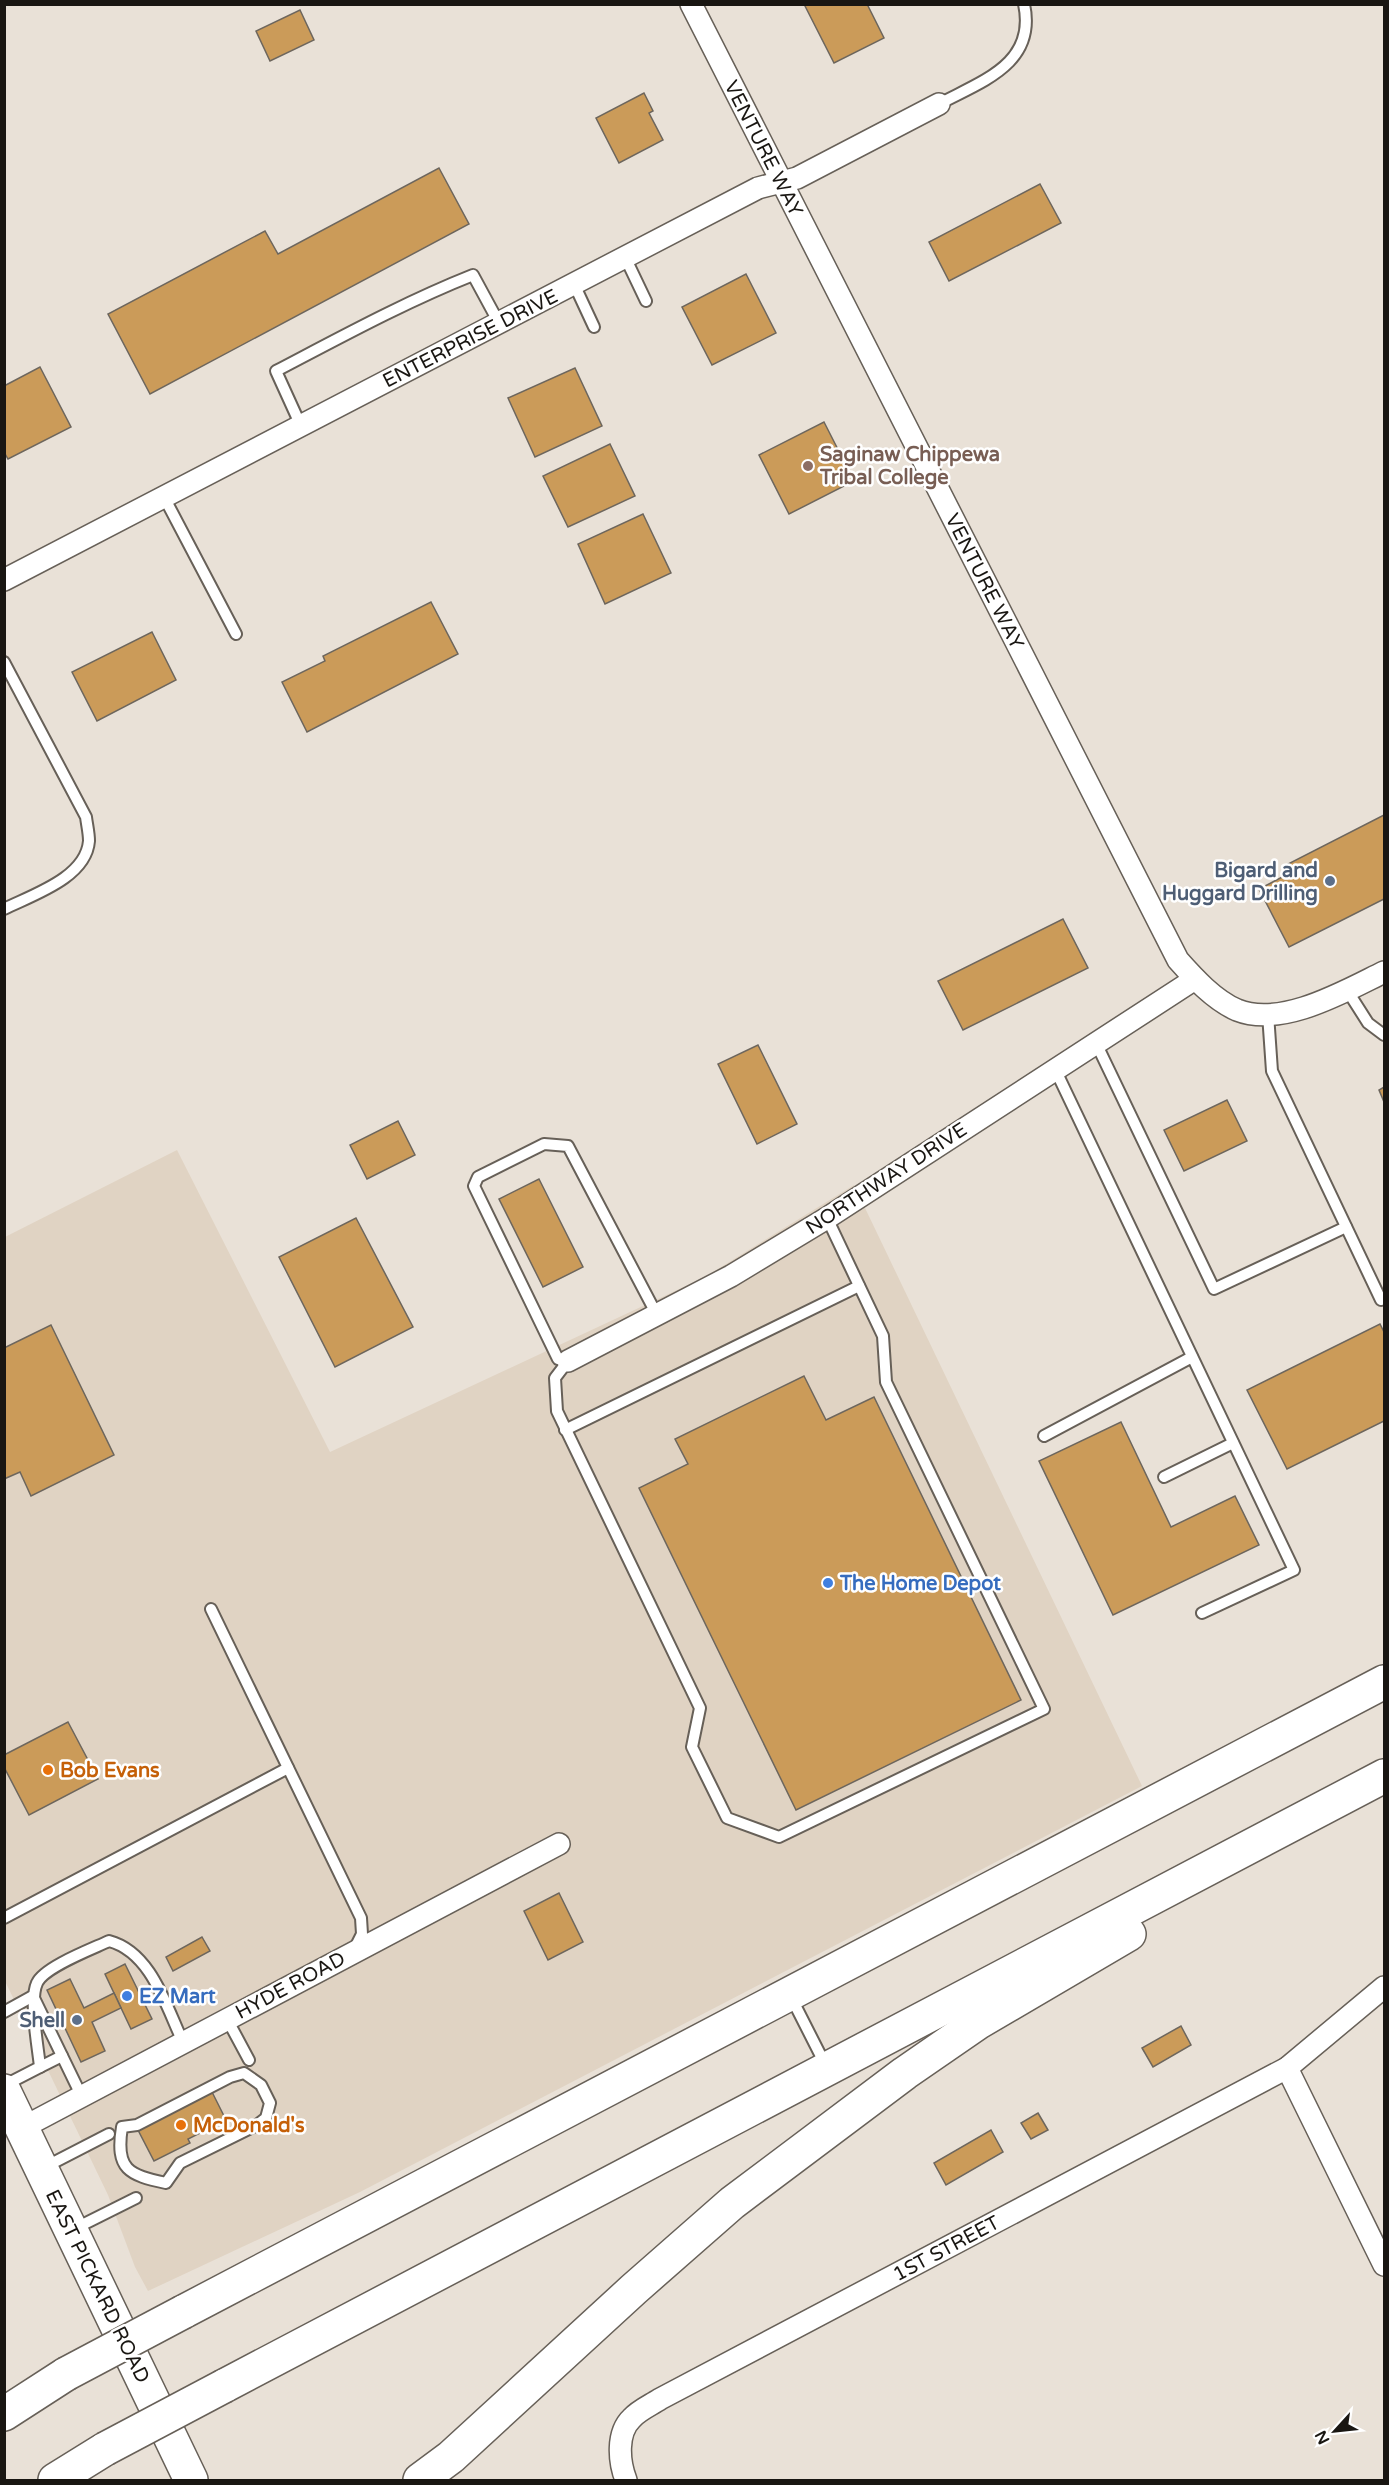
<svg xmlns="http://www.w3.org/2000/svg" width="1389" height="2485" font-family="'Varela Round',sans-serif">
<style>
.built{fill:#e0d3c3}
.building{fill:#cb9b59;stroke:#6d665d;stroke-width:1.5}
.lines{fill:none;stroke-linecap:round;stroke-linejoin:round}
.service-casing{stroke:#676058;stroke-width:14}
.minor-casing{stroke:#676058;stroke-width:24}
.trunk-casing{stroke:#676058;stroke-width:36}
.motorway-casing{stroke:#676058;stroke-width:36}
.service{stroke:#fff;stroke-width:10}
.minor{stroke:#fff;stroke-width:21}
.trunk{stroke:#fff;stroke-width:33}
.motorway{stroke:#fff;stroke-width:33}
.motorway-bridge-casing{stroke:#676058;stroke-width:36;stroke-linecap:butt}
.motorway-bridge{stroke:#fff;stroke-width:33}
.education-dot{fill:#8d6e63;stroke:#fff;stroke-width:2}
.service-dot{fill:#5c6f8a;stroke:#fff;stroke-width:2}
.shop-dot{fill:#3f7fe0;stroke:#fff;stroke-width:2}
.food-dot{fill:#e8710a;stroke:#fff;stroke-width:2}
.labels{text-anchor:middle;stroke-width:5;stroke-linejoin:round;paint-order:stroke}
.street-label{font-size:20px;fill:#191612;stroke:#fff}
.education-label{font-size:20px;font-weight:bold;fill:#785e54;stroke:#fff;text-anchor:start}
.service-label{font-size:20px;font-weight:bold;fill:#4e5e75;stroke:#fff;text-anchor:end}
.shop-label{font-size:20px;font-weight:bold;fill:#366cbe;stroke:#fff;text-anchor:start}
.food-label{font-size:20px;font-weight:bold;fill:#c56008;stroke:#fff;text-anchor:start}
</style>
<rect width="100%" height="100%" fill="#e9e1d7"/>
<polygon class="built" points="177,1150 330,1452 705,1277 854,1185 1142,1786 360,2192 148,2291 135,2267 108,2195 5,1981 5,1237"/>
<g class="building">
<polygon points="804,4 867,4 884,38 834,63"/>
<polygon points="300,10 314,40 270,61 256,31"/>
<polygon points="644,93 653,111 649,113 663,140 619,163 596,118"/>
<polygon points="439,168 469,224 150,394 108,314 265,231 278,254"/>
<polygon points="1040,184 1061,223 949,281 929,242"/>
<polygon points="746,274 776,333 712,365 682,307"/>
<polygon points="40,367 71,427 8,459 4,452 4,386"/>
<polygon points="575,368 602,426 535,457 508,398"/>
<polygon points="824,422 854,481 789,514 759,455"/>
<polygon points="610,444 635,496 568,527 543,476"/>
<polygon points="643,514 671,573 605,604 578,544"/>
<polygon points="431,602 458,654 307,732 282,682 325,661 323,656"/>
<polygon points="152,632 176,680 97,721 72,672"/>
<polygon points="1384,815 1384,899 1289,947 1259,889 1292,872 1288,864"/>
<polygon points="1063,919 1088,968 963,1030 938,981"/>
<polygon points="758,1045 797,1124 757,1144 718,1064"/>
<polygon points="1384,1087 1384,1102 1379,1090"/>
<polygon points="1227,1100 1247,1141 1184,1171 1164,1130"/>
<polygon points="398,1121 415,1155 367,1179 350,1145"/>
<polygon points="539,1179 583,1267 543,1287 499,1199"/>
<polygon points="356,1218 413,1327 335,1367 279,1257"/>
<polygon points="1380,1324 1384,1332 1384,1421 1287,1469 1247,1390"/>
<polygon points="51,1325 114,1455 31,1496 20,1472 4,1479 4,1348"/>
<polygon points="804,1376 826,1420 874,1397 1021,1700 796,1810 639,1488 688,1464 675,1439"/>
<polygon points="1121,1422 1171,1527 1235,1496 1259,1545 1113,1615 1039,1461"/>
<polygon points="68,1722 98,1779 29,1815 4,1767 4,1755"/>
<polygon points="559,1893 583,1942 548,1960 524,1911"/>
<polygon points="202,1937 210,1951 173,1971 166,1957"/>
<polygon points="125,1964 152,2019 131,2029 105,1974"/>
<polygon points="70,1979 84,2008 114,1993 121,2008 92,2022 105,2051 81,2062 47,1990"/>
<polygon points="1181,2026 1191,2045 1153,2067 1142,2048"/>
<polygon points="212,2092 226,2120 188,2139 190,2143 154,2161 138,2130"/>
<polygon points="1038,2113 1048,2130 1031,2139 1021,2123"/>
<polygon points="991,2130 1003,2152 946,2185 934,2163"/>
</g>
<g class="lines">
<g class="service-casing">
<g id="service">
<path d="M939,104c43,-23 98,-40 85,-100"/>
<polyline points="625,257 646,301"/>
<polyline points="574,284 594,327"/>
<path d="M301,426l-25,-55c65,-34 129,-69 197,-96l26,48"/>
<polyline points="164,497 236,634"/>
<path d="M4,662l82,155c1,8 3,16 3,24 -3,37 -57,54 -85,68"/>
<polyline points="1347,990 1368,1023 1384,1035"/>
<polyline points="1268,1014 1272,1071 1381,1300"/>
<polyline points="1096,1043 1214,1289 1346,1227"/>
<polyline points="1055,1069 1294,1570 1202,1613"/>
<polyline points="657,1315 568,1146 544,1144 478,1177 474,1186 558,1359 568,1361 555,1378 557,1411 700,1708 692,1747 727,1818 779,1837 1044,1709 886,1382 883,1336 827,1218"/>
<polyline points="565,1430 859,1286"/>
<polyline points="1044,1436 1192,1357"/>
<polyline points="1164,1477 1233,1443"/>
<polyline points="211,1609 361,1918 362,1934 354,1950"/>
<polyline points="4,1918 288,1768"/>
<polyline points="791,1997 826,2066"/>
<polyline points="4,2012 33,1996 82,2097"/>
<polyline points="227,2019 249,2060"/>
<polyline points="40,2067 62,2056"/>
<path d="M244,2073l17,12 9,18 -4,15 -9,7 -77,38 -14,20c-37,-8 -51,-13 -44,-56l15,-2 93,-48z"/>
<path d="M5,2085l35,-18c-2,-20 -11,-67 -3,-84 7,-16 55,-34 72,-42 42,11 57,65 74,101"/>
<polyline points="45,2167 109,2134"/>
<polyline points="74,2229 136,2198"/>
</g>
</g>
<g class="minor-casing">
<g id="minor">
<path d="M691,4l487,956c16,18 36,40 59,50 45,18 108,-19 147,-38"/>
<polyline points="4,580 758,188 797,178 939,104"/>
<polyline points="568,1361 731,1276 827,1218 1195,979"/>
<polyline points="1287,2068 1384,2265"/>
<polyline points="22,2128 559,1844"/>
<path d="M626,2480c-7,-18 -10,-47 6,-62 7,-8 19,-13 28,-19l627,-331 97,-81"/>
</g>
</g>
<g class="trunk-casing">
<polyline id="trunk" points="4,2091 191,2480"/>
</g>
<g class="motorway-casing">
<g id="motorway">
<polyline points="183,2312 1384,1682"/>
<polyline points="224,2386 1384,1776"/>
<polyline points="4,2414 66,2374"/>
<polyline points="55,2480 105,2449"/>
<polyline points="420,2480 451,2457 634,2289 732,2203 905,2073 979,2022 1129,1934"/>
</g>
</g>
<use href="#service" class="service"/>
<use href="#minor" class="minor"/>
<use href="#trunk" class="trunk"/>
<use href="#motorway" class="motorway"/>
<g class="motorway-bridge-casing">
<g id="motorway-bridge">
<polyline points="66,2374 183,2312"/>
<polyline points="105,2449 224,2386"/>
</g>
</g>
<use href="#motorway-bridge" class="motorway-bridge"/>
</g>
<circle class="education-dot" cx="808" cy="466" r="6"/>
<g class="service-dot">
<circle cx="1330" cy="881" r="6"/>
<circle cx="77" cy="2020" r="6"/>
</g>
<g class="shop-dot">
<circle cx="828" cy="1583" r="6"/>
<circle cx="127" cy="1996" r="6"/>
</g>
<g class="food-dot">
<circle cx="48" cy="1770" r="6"/>
<circle cx="181" cy="2125" r="6"/>
</g>
<g class="labels">
<g class="street-label">
<text transform="translate(764 148) rotate(63)" y="7">VENTURE WAY</text>
<text transform="translate(470 338) rotate(-27)" y="7">ENTERPRISE DRIVE</text>
<text transform="translate(985 581) rotate(63)" y="7">VENTURE WAY</text>
<text transform="translate(886 1178) rotate(-33)" y="7">NORTHWAY DRIVE</text>
<text transform="translate(290 1985) rotate(-28)" y="7">HYDE ROAD</text>
<text transform="translate(946 2248) rotate(-28)" y="7">1ST STREET</text>
<text transform="translate(98 2286) rotate(64)" y="7">EAST PICKARD ROAD</text>
</g>
<g class="education-label">
<text x="820" y="461">Saginaw Chippewa<tspan x="820" dy="23">Tribal College</tspan></text>
</g>
<g class="service-label">
<text x="1318" y="877">Bigard and<tspan x="1318" dy="23">Huggard Drilling</tspan></text>
<text x="65" y="2027">Shell</text>
</g>
<g class="shop-label">
<text x="840" y="1590">The Home Depot</text>
<text x="139" y="2003">EZ Mart</text>
</g>
<g class="food-label">
<text x="60" y="1777">Bob Evans</text>
<text x="193" y="2132">McDonald's</text>
</g>
</g>
<rect width="1389" height="2485" fill="none" stroke="#191612" stroke-width="12"/>
<g transform="translate(1335 2431) rotate(243)" stroke="#ffffff" stroke-width="4.5" paint-order="stroke">
<path d="M0-4.5L10 22L0 15L-10 22Z" fill="#191612"/>
<text y="-9" font-size="16" font-weight="bold" text-anchor="middle" fill="#191612">N</text>
</g>
</svg>
